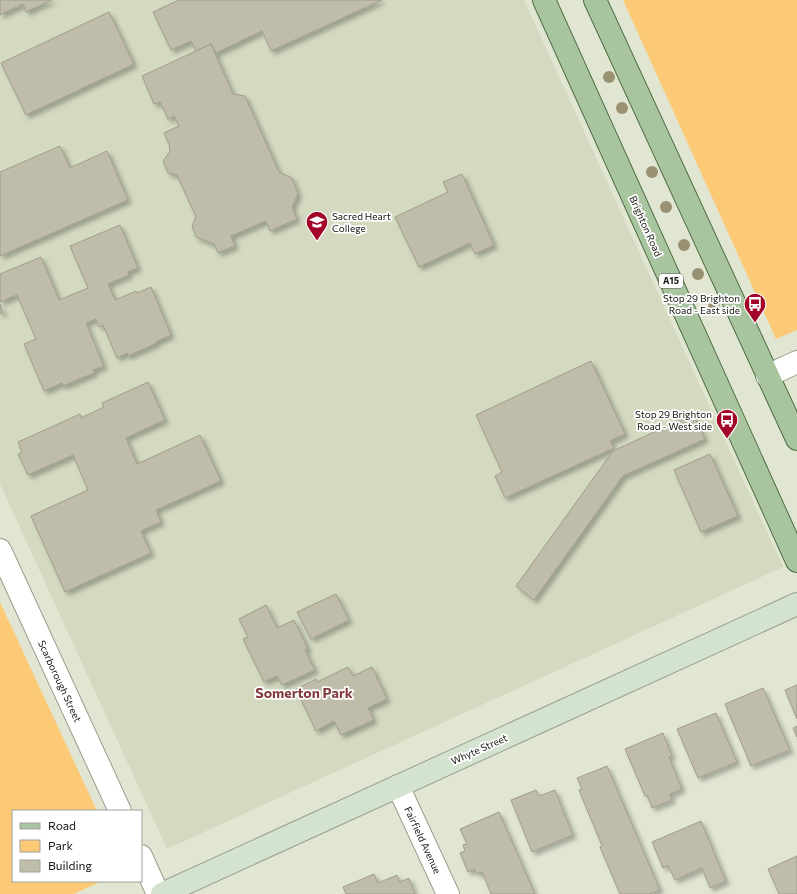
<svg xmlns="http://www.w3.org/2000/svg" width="797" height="894" font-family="Commissioner,sans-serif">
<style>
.built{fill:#d3dac0}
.green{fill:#fcca76}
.building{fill:#bfbca9;stroke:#a09d8b;filter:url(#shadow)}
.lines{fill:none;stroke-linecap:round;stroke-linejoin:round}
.street-casing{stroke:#9a9f8d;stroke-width:24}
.secondary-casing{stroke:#9a9f8d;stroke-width:24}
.primary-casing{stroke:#4f6e44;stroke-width:24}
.street{stroke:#fff;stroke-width:22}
.secondary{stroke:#d4e2d0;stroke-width:22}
.primary{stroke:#a9c5a0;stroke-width:22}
.tree{fill:#9a9072}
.labels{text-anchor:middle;stroke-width:3.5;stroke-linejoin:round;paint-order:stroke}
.shield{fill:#fff;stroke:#5a5c57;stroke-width:1}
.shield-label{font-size:9px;font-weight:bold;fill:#14160f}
.poi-label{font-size:10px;fill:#14160f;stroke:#fff;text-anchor:end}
.street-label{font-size:10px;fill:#14160f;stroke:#fff}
.district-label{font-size:14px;font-weight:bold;fill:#833b3d;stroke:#fff}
</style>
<defs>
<filter id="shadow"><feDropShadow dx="3.5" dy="3.5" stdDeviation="2" flood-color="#0004"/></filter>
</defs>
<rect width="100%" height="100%" fill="#e1e6d2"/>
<polygon class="built" points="0,0 524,0 783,567 167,849 0,484"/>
<g class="green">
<polygon points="623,0 797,0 797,330 776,339"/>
<polygon points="0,602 97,811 13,811 13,881 102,881 74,894 0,894"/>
</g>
<g class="building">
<polygon points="0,0 52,0 26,12 23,4 0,15"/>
<polygon points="179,0 382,0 271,51 262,31 216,53 211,44 196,51 191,41 171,50 153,12"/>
<polygon points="109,12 134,64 26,115 1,63"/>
<polygon points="211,44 233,94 245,96 279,172 292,178 298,194 292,207 297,219 270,231 266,221 231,236 235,246 218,253 214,244 196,237 192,226 196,217 177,175 168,173 163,161 170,151 169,144 164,133 179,126 174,116 168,119 160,102 154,104 142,76"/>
<polygon points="60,146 70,168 107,151 128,200 0,256 0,172"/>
<polygon points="462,174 494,245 475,254 470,243 419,267 395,217 448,192 443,182"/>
<polygon points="120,225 138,268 128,272 129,275 108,284 115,300 136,291 137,293 151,287 171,335 156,342 157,343 128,356 127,353 117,358 103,325 99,327 96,319 86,323 104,366 93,370 94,373 63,386 62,383 44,391 24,344 36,339 17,295 0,302 0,274 41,257 59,300 88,288 70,246"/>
<polygon points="0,304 3,313 0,314"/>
<polygon points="591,361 625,434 610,441 614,448 505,498 495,476 502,472 476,415"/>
<polygon points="148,382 165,420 126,438 137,464 200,435 221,481 156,510 161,522 141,531 151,553 65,592 31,516 88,490 73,455 28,475 18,454 22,452 18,442 80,414 81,418 104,407 102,403"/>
<polygon points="693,414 705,439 623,476 534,600 516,586 613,451"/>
<polygon points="710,454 738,516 701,532 674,470"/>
<polygon points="336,594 349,620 311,639 297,612"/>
<polygon points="266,605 277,628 294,620 308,649 305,650 315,670 282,685 277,676 264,682 243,639 248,637 239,619"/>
<polygon points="348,667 353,676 372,667 387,699 368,708 374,720 341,735 334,721 316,731 296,689 316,679 317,682"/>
<polygon points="797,685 797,719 785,690"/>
<polygon points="763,688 790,750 751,766 725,704"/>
<polygon points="716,713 737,762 698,778 677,729"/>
<polygon points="797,726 797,737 793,728"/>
<polygon points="663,733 672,756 669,757 682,789 670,794 672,800 652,808 647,795 645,796 625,749"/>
<polygon points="607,766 660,890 650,894 620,894 600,847 602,846 579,790 582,789 577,778"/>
<polygon points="536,790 539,796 555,790 573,835 532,852 511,800"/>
<polygon points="499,812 535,894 491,894 482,872 477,874 474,869 468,872 460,853 465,851 463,845 467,844 460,829"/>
<polygon points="701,821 726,881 710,888 702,868 675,880 668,865 663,868 652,842"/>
<polygon points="797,856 797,894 779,894 768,869"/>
<polygon points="374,874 378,883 397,875 400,882 409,878 415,894 346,894 343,887"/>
</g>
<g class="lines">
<g class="street-casing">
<g id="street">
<polyline points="767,376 797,362"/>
<polyline points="0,550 120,811"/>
<polyline points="398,786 448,894"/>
<polyline points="141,856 158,894"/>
</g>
</g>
<g class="secondary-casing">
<polyline id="secondary" points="162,894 797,604"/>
</g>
<g class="primary-casing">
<g id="primary">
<polyline points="544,0 797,561"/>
<polyline points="595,0 797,439"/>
</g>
</g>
<use href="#street" class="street"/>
<use href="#secondary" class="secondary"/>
<use href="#primary" class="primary"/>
</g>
<g class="tree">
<circle cx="609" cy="77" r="6"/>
<circle cx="622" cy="108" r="6"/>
<circle cx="652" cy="172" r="6"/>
<circle cx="666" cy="207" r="6"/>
<circle cx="684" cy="245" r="6"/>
<circle cx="698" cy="274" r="6"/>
<circle cx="714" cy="307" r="6"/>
</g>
<defs>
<g id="school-pin" transform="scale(1.15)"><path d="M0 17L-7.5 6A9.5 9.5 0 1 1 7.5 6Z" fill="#a30528" stroke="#fff"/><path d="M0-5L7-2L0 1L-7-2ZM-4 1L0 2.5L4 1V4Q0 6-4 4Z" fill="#fff"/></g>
<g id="bus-pin" transform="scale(1.15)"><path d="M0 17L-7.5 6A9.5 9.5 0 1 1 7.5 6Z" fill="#a30528" stroke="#fff"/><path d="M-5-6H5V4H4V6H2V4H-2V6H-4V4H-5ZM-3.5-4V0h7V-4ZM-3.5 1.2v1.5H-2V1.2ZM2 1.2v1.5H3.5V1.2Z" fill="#fff"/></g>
</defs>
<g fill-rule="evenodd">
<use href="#school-pin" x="317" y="222"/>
<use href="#bus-pin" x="755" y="304"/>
<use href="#bus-pin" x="727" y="420"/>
</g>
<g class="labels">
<rect class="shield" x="659" y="274" width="24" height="14" rx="3"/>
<g class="shield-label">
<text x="671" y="284">A15</text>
</g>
<g class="poi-label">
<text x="332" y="220" text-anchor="start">Sacred Heart<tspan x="332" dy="12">College</tspan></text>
<text x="740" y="302">Stop 29 Brighton<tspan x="740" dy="12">Road - East side</tspan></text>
<text x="712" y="418">Stop 29 Brighton<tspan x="712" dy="12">Road - West side</tspan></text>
</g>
<g class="street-label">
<text transform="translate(646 226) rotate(66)" y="4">Brighton Road</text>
<text transform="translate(60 681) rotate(65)" y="4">Scarborough Street</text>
<text transform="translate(479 749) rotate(-24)" y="4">Whyte Street</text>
<text transform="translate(423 840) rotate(65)" y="4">Fairfield Avenue</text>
</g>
<g class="district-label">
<text x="304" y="698">Somerton Park</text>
</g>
</g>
<rect x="12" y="810" width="130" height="72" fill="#ffffff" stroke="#a1a29f"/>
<rect x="20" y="823" width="20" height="6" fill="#a9c5a0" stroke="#a1a29f"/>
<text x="48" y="830" font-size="12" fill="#14160f">Road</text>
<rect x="20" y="840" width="20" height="12" fill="#fcca76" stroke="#a1a29f"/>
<text x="48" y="850" font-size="12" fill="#14160f">Park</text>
<rect x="20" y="860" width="20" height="12" fill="#bfbca9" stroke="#a1a29f"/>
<text x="48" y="870" font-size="12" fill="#14160f">Building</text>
</svg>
